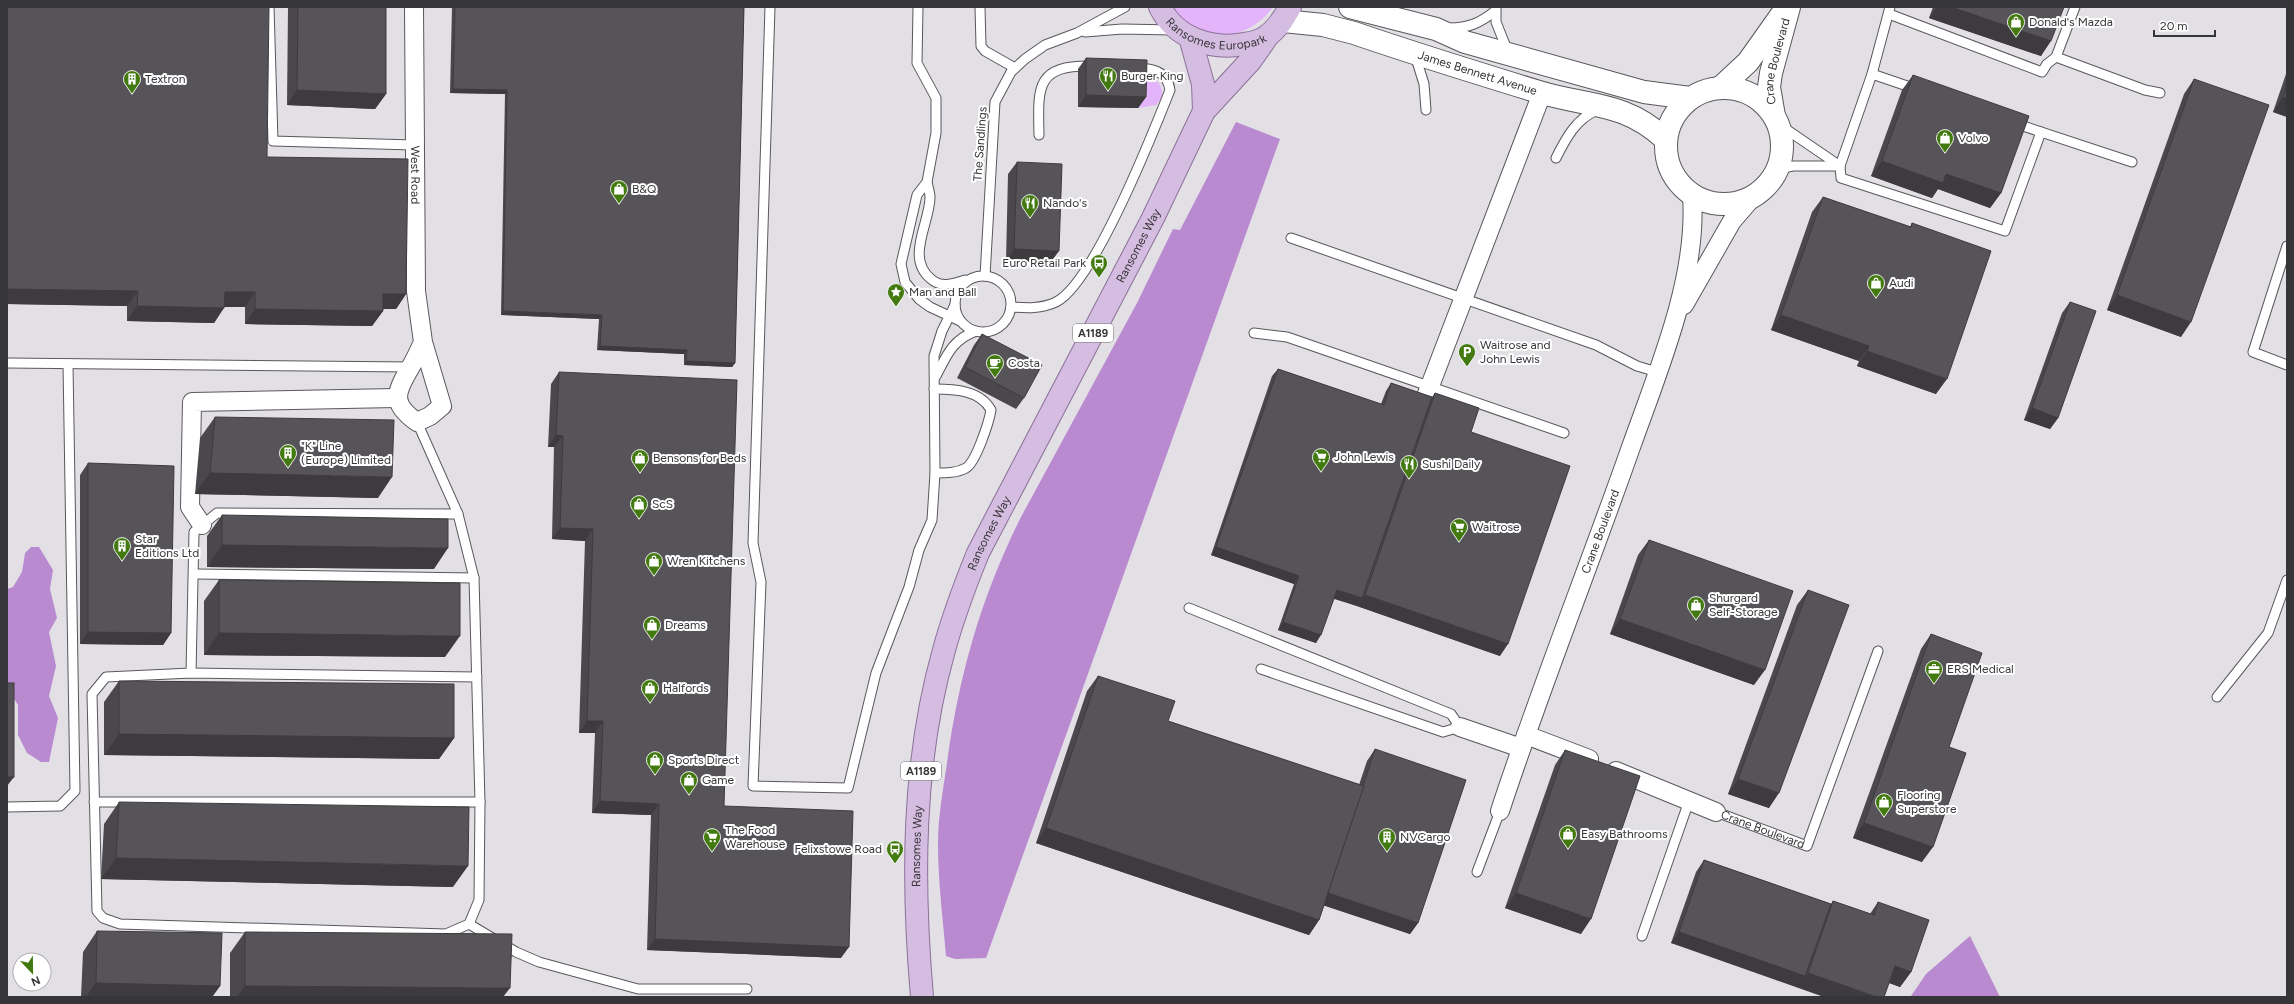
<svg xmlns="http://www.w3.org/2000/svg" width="2294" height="1004" font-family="Figtree,sans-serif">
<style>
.green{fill:#e4b4fb}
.forest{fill:#ba8ad0}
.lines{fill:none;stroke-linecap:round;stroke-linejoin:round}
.lane-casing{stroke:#5a575c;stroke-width:11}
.street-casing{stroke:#5a575c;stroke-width:20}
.secondary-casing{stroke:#5a575c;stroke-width:24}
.primary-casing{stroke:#8b7098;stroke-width:24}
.lane{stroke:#fff;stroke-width:9}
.street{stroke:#fff;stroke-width:18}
.secondary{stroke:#fff;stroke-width:22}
.primary{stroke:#d5bce1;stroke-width:22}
.wall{fill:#4b484d}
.shaded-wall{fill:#3d3b3e}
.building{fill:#575459;stroke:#3d3b3e}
.labels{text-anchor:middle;stroke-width:4;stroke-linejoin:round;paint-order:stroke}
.shield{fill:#fff;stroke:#727273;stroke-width:1}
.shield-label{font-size:11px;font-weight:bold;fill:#363537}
.poi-label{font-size:12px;fill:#363537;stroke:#fff;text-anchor:start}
.street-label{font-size:12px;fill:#363537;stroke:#fff}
</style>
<rect width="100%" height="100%" fill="#e3e0e5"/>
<g class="green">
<path d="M1172,7h101c-24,34 -78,42 -101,0z"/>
<path d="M1139,75c14,1 24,6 23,22l-6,8 -18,3z"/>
</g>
<g class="forest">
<path d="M1236,122l44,17 -294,819 -31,1 -9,-3c-3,-37 -8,-74 -8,-112 0,-27 5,-54 9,-81 12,-88 34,-166 74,-246l116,-214 36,-74 7,1z"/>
<polygon points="31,547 39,547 53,570 50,589 57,618 49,632 56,666 49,696 58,718 49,762 41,762 27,753 18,735 18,705 7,688 7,589 13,587 22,572 25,553"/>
<polygon points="1970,936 2000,997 1906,997 1911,996 1926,974"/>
</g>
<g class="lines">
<g class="lane-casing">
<g id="lane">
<polyline points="269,7 273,141 413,145"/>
<polyline points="770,7 753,543 761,582 753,786 848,788 876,673 909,587 919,550 932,520 935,473 934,356 942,331 955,305"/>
<polyline points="918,7 917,63 936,98 936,133 927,182 917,195 901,264 905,282 919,299 930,307 960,321"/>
<polyline points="980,7 981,46 985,51 1015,68"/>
<polyline points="1496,7 1496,22 1508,52"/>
<polyline points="1890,7 1872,74 1840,166 1841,178 2005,231 2041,132"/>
<polyline points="1889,14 2042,72 2047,64 2056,57 2075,7"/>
<path d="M1449,28c20,0 31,-5 46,-17"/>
<polyline points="1085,32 1122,29 1174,30"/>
<polyline points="1415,55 1424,84 1426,110"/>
<polyline points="2056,57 2145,90 2160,93"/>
<polyline points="1872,74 1916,89"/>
<polyline points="1777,123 1840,166"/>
<polyline points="2014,123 2132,162"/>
<path d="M1039,135c-1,-47 -4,-70 52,-69"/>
<path d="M1556,158c10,-20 20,-39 41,-48"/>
<polyline points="1778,169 1793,166 1840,166"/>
<path d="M927,182c1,5 3,11 3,15 0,26 -25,61 1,82 10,9 22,5 34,1"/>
<polyline points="1291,238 1596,345 1637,366 1657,372"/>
<polyline points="2287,246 2253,352 2287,365"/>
<circle cx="983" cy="304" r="28"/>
<polyline points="985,276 995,102 1011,72 1025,59 1045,45 1077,33 1125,7"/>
<path d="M1011,307c16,1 30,2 45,-5 38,-19 97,-169 114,-212 -3,-20 -19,-22 -36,-22"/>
<polyline points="1254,333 1287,337 1564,433"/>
<polyline points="7,363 410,367"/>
<path d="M936,376c11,-21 16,-36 40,-45"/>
<path d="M934,389c20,0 46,1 57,21 -2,12 -15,52 -25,58 -9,5 -20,5 -31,5"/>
<polyline points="417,422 458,514 474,578 480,802 479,900 469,924 446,934 120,924 103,918 97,911 92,694 106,677 191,673 477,677"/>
<polyline points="195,574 474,578"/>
<polyline points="1189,608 1451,714 1460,727 1443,732 1261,669"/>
<polyline points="191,673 194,532 217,513 458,514"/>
<polyline points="2217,697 2268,633 2287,580"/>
<polyline points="94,802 480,802"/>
<polyline points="7,807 60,806 75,791 68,364"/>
<path id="s1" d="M1716,812l91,34 71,-195"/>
<polyline points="1477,872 1500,811"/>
<polyline points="469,924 516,952 539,962 638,989 747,989"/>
<polyline points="1642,936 1689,801"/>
</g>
</g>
<g class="street-casing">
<g id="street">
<path id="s2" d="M414,7l2,284 7,51 19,64 -12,10 -13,6c-26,-18 -22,-29 -7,-54 5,-8 9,-17 13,-26"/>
<polyline points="1684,305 1732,221 1751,199"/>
<polyline points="1425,399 1542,93"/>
<polyline points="202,525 190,507 192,402 396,398"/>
<polyline points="1460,727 1521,748"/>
<polyline points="1526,735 1589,759"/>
<polyline points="1616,771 1716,812"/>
<path id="s3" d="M1500,811c40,-122 88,-242 131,-364 27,-76 67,-169 61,-251"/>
</g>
</g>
<g class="secondary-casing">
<g id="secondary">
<polyline points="1350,7 1436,29 1465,42 1644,92 1690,98"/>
<path id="s4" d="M1283,21l40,4 31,8c61,21 123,40 185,59 49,15 85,9 126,47"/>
<circle cx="1724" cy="146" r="58"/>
<polyline points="1720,88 1748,62 1782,14"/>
<path id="s5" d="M1774,116l-5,-29 2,-14 18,-66"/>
</g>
</g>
<g class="primary-casing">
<g id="primary">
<path id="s6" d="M1160,7c16,32 52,43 84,37 8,-1 17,-3 23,-8 11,-8 17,-18 23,-29"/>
<polyline points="1190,37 1203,84 1204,111"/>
<path id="s7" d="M922,997c-10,-116 -10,-234 22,-347 9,-33 21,-65 34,-97l175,-335 51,-107 47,-51 16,-23"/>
</g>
</g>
<use href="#lane" class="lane"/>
<use href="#street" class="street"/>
<use href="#secondary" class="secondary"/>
<use href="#primary" class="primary"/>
</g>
<g class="wall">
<polygon points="7,7 267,157 406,294 396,309 383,309 383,311 372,326 245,324 245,307 224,307 214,323 127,321 127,306 7,304"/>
<polygon points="288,7 386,7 386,94 375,109 287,105"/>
<polygon points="452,7 744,7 735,363 732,367 684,365 684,354 597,350 599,319 501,315 505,94 450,93"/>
<polygon points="1933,7 2064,7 2041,56 1929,18"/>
<polygon points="1086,58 1146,97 1138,108 1078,107 1078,69"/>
<polygon points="2287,71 2287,117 2273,112"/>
<polygon points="1913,75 2001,193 1990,208 1938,189 1932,198 1871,176 1902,90"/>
<polygon points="2194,79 2181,337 2107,310 2184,94"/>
<polygon points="1017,162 1051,262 1006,261 1008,174"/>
<polygon points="1823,197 1910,227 1912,223 1936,394 1857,366 1859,361 1771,330 1812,212"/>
<polygon points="2070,302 2058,418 2050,429 2024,420 2062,313"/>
<polygon points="982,334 1024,398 1016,409 957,378 974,345"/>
<polygon points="1278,369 1381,404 1386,391 1391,383 1432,397 1435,393 1471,432 1500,656 1334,598 1316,643 1278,630 1294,584 1211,555 1272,376"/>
<polygon points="559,372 724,806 841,958 647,950 651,815 592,813 595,733 579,733 585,541 552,539 554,447 548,447 551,384"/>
<polygon points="215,417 378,498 195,494 200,438"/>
<polygon points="88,463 171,633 163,645 80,644 80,475"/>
<polygon points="222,515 434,569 207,567 207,536"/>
<polygon points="1649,540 1754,685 1610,634 1638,555"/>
<polygon points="219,580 445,657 204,655 204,601"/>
<polygon points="1808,590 1769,808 1728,794 1797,605"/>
<polygon points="1931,634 1922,862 1853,838 1921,649"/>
<polygon points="1098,676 1168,721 1359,785 1367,761 1375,749 1418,923 1410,934 1324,905 1319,920 1309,935 1036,843 1087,691"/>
<polygon points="119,681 454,738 439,759 104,755 104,702"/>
<polygon points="1565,750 1581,934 1505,908 1555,765"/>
<polygon points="119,802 453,887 101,879 104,824"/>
<polygon points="1704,860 1831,904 1833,901 1870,914 1878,902 1911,972 1900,987 1889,983 1884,997 1671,943 1696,872"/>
<polygon points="97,931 220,986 212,997 81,997 83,952"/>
<polygon points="245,932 503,997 230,997 230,953"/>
</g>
<g class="shaded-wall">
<polygon points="1937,7 1951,7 2051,41 2041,56 1929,18"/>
<polygon points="453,89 507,90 505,94 450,93"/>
<polygon points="297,90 386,94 375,109 287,105"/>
<polygon points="1086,95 1146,97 1138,108 1078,107"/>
<polygon points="2283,97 2287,98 2287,117 2273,112"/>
<polygon points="1882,161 1946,174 2001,193 1990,208 1938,189 1932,198 1871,176"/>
<polygon points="1014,249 1059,251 1051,262 1006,261"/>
<polygon points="7,289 138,291 127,306 7,304"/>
<polygon points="225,292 255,292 245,307 214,307"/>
<polygon points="383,294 406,294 396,309 373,309"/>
<polygon points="2117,295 2191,322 2181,337 2107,310"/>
<polygon points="137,306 224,308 214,323 127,321"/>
<polygon points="255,309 383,311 372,326 245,324"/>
<polygon points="503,311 602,315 599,319 501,315"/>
<polygon points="1781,315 1869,346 1859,361 1771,330"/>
<polygon points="600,346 687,350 684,354 597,350"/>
<polygon points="1867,351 1947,379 1936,394 1857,366"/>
<polygon points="686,361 735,363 732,367 684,365"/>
<polygon points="2032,408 2058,418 2050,429 2024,420"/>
<polygon points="556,435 563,436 554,447 548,447"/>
<polygon points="210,473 392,477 378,498 195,494"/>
<polygon points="560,528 593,529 585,541 552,539"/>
<polygon points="222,545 448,548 434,569 207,567"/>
<polygon points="1216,547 1299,576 1294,584 1211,555"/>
<polygon points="1337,590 1362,598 1357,606 1331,598"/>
<polygon points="1365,595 1508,644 1500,656 1357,606"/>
<polygon points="1620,619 1765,670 1754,685 1610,634"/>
<polygon points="1283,622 1321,635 1316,643 1278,630"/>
<polygon points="88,632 171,633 163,645 80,644"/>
<polygon points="219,633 460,636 445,657 204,655"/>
<polygon points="587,721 603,721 595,733 579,733"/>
<polygon points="119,734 454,738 439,759 104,755"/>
<polygon points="7,777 14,777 7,786"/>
<polygon points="1738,779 1779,793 1769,808 1728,794"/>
<polygon points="600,801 659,804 651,815 592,813"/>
<polygon points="1864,823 1933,847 1922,862 1853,838"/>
<polygon points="1046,828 1319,920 1309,935 1036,843"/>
<polygon points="116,858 468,866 453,887 101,879"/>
<polygon points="1327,892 1418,923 1410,934 1319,904"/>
<polygon points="1516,893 1591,919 1581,934 1505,908"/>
<polygon points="1679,932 1805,976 1808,973 1877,997 1824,997 1671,943"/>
<polygon points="655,939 849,947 841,958 647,950"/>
<polygon points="1895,966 1911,972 1900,987 1884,981"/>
<polygon points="96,983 220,986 212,997 86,997"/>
<polygon points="245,986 510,988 503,997 237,997"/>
</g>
<g class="building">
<polygon points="7,7 269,7 267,157 408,159 406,294 383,294 383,311 255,309 255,292 225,292 224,308 137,306 138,291 7,289"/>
<polygon points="298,7 386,7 386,94 297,90"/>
<polygon points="455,7 744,7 735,363 686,361 687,350 600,346 602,315 503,311 507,90 453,89"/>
<polygon points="1951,7 2064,7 2051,41"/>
<polygon points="1086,58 1147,60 1146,97 1086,95"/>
<polygon points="1913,75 2029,116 2001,193 1946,174 1943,183 1882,161"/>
<polygon points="2194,79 2269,105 2191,322 2117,295"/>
<polygon points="2287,86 2287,98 2283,97"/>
<polygon points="1017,162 1062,164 1059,251 1014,249"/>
<polygon points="1823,197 1911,227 1912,223 1991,251 1947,379 1867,351 1869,346 1781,315"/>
<polygon points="2070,302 2096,311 2058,418 2032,408"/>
<polygon points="982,334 1042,365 1024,398 965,367"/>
<polygon points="1278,369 1384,405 1391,383 1432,397 1362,598 1337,590 1321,635 1283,622 1299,576 1216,547"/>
<polygon points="559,372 737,380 724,806 853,811 849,947 655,939 659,804 600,801 603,721 587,721 593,529 560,528 563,436 556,435"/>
<polygon points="1435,393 1479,408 1471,432 1570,466 1508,644 1365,595"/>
<polygon points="215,417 394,420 392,477 210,473"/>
<polygon points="88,463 174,466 171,633 88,632"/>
<polygon points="222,515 448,519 448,548 222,545"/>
<polygon points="1649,540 1793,591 1765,670 1620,619"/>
<polygon points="219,580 460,583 460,636 219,633"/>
<polygon points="1808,590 1849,605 1779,793 1738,779"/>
<polygon points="1931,634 1982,653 1949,747 1966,753 1933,847 1864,823"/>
<polygon points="1098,676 1175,701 1168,721 1364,786 1319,920 1046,828"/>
<polygon points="119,681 454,684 454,738 119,734"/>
<rect x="7" y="683" width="7" height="94"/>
<polygon points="1375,749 1466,780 1418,923 1328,893 1364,786 1363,786"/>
<polygon points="1565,750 1640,776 1591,919 1516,893"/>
<polygon points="119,802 469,807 468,866 116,858"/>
<polygon points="1704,860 1831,904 1805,976 1679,932"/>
<polygon points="1833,901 1874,915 1878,902 1929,920 1911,972 1895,966 1884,997 1877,997 1808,973"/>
<polygon points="97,931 222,933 220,986 96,983"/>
<polygon points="245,932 512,934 510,988 245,986"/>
</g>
<defs>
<g id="shop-pin" transform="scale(0.9)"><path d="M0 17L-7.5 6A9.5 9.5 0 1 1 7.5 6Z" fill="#437a10" stroke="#fff"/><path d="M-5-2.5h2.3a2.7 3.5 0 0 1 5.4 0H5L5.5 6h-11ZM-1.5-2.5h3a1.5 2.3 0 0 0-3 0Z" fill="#fff"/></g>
<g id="restaurant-pin" transform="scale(0.9)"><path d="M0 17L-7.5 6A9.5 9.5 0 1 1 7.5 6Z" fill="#437a10" stroke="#fff"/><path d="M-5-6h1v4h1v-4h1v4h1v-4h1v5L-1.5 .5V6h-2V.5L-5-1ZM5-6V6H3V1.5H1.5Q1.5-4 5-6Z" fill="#fff"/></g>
<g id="building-pin" transform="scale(0.9)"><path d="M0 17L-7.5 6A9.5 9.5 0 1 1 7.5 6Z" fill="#437a10" stroke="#fff"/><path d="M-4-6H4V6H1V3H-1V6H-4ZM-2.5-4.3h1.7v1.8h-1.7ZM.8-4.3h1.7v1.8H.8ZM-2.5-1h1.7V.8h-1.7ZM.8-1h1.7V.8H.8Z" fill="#fff"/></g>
<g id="bus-pin" transform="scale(0.9)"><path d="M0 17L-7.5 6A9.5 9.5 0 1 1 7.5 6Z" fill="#437a10" stroke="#fff"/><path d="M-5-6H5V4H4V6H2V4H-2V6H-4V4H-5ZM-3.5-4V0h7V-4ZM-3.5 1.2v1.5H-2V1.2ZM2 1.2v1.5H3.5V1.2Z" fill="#fff"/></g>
<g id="sight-pin" transform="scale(0.9)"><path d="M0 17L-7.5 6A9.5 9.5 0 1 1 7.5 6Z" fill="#437a10" stroke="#fff"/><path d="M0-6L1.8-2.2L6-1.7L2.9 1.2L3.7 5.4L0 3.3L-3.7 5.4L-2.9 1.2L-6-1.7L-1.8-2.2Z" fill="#fff"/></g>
<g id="parking-pin" transform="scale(0.9)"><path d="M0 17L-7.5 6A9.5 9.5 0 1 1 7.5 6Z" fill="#437a10" stroke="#fff"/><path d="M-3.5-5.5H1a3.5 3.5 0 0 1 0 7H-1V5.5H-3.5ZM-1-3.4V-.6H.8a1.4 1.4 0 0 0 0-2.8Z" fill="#fff"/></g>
<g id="cafe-pin" transform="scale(0.9)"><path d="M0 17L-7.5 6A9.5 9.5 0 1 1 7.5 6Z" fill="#437a10" stroke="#fff"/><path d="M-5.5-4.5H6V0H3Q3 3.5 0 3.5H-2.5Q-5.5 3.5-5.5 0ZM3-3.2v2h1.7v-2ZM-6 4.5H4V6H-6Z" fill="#fff"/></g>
<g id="supermarket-pin" transform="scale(0.9)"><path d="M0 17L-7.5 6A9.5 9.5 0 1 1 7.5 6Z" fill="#437a10" stroke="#fff"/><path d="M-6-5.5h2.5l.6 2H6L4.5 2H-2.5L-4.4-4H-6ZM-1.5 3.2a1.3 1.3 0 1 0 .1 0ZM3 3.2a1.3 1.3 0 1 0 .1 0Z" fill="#fff"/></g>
<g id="office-pin" transform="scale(0.9)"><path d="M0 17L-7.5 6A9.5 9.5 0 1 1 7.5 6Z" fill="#437a10" stroke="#fff"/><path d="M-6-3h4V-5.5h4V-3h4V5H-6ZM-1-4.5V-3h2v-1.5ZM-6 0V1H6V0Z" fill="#fff"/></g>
</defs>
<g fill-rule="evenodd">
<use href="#shop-pin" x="2016" y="22"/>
<use href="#restaurant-pin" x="1108" y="76"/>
<use href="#building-pin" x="132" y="79"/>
<use href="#shop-pin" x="1945" y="138"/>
<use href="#shop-pin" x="619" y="189"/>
<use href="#restaurant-pin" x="1030" y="203"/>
<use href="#bus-pin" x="1099" y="263"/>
<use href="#shop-pin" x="1876" y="283"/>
<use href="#sight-pin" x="896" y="292"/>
<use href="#parking-pin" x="1467" y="352"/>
<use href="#cafe-pin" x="995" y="363"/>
<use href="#building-pin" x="288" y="453"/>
<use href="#supermarket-pin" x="1321" y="457"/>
<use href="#shop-pin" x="640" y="458"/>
<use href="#restaurant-pin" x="1409" y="464"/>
<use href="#shop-pin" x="639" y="504"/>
<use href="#supermarket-pin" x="1459" y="527"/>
<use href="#building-pin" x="122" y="546"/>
<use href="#shop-pin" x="654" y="561"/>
<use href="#shop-pin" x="1696" y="605"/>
<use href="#shop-pin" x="652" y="625"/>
<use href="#office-pin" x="1934" y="669"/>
<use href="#shop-pin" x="650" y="688"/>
<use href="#shop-pin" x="655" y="760"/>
<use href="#shop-pin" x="689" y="780"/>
<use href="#shop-pin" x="1884" y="802"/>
<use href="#shop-pin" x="1568" y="834"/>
<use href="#supermarket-pin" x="712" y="837"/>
<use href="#building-pin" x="1387" y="837"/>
<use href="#bus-pin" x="895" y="849"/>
</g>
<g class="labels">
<g class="shield">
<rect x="1073" y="324" width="40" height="18" rx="3"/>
<rect x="901" y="762" width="40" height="18" rx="3"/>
</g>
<g class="shield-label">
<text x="1093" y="337">A1189</text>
<text x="921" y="775">A1189</text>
</g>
<g class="poi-label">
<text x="2029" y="26">Donald's Mazda</text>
<text x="1121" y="80">Burger King</text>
<text x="145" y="83">Textron</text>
<text x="1958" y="142">Volvo</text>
<text x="632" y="193">B&amp;Q</text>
<text x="1043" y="207">Nando's</text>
<text x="1086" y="267" text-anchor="end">Euro Retail Park</text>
<text x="1889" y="287">Audi</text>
<text x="909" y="296">Man and Ball</text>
<text x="1480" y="349">Waitrose and<tspan x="1480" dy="14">John Lewis</tspan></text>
<text x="1008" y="367">Costa</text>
<text x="301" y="450">"K" Line<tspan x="301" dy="14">(Europe) Limited</tspan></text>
<text x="1334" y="461">John Lewis</text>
<text x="653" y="462">Bensons for Beds</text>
<text x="1422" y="468">Sushi Daily</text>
<text x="652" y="508">ScS</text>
<text x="1472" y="531">Waitrose</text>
<text x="135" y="543">Star<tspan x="135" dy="14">Editions Ltd</tspan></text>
<text x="667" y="565">Wren Kitchens</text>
<text x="1709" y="602">Shurgard<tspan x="1709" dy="14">Self-Storage</tspan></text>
<text x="665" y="629">Dreams</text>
<text x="1947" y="673">ERS Medical</text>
<text x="663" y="692">Halfords</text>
<text x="668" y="764">Sports Direct</text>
<text x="702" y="784">Game</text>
<text x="1897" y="799">Flooring<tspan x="1897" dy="14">Superstore</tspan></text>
<text x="725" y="834">The Food<tspan x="725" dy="14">Warehouse</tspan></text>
<text x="1581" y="838">Easy Bathrooms</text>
<text x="1400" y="841">NVCargo</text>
<text x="882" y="853" text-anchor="end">Felixstowe Road</text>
</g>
<g class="street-label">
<text dy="4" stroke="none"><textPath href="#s6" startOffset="68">Ransomes Europark</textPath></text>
<text dy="4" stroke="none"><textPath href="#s5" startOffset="56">Crane Boulevard</textPath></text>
<text dy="4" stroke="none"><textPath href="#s4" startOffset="202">James Bennett Avenue</textPath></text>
<text transform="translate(980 144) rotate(-86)" y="4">The Sandlings</text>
<text dy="4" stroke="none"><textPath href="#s2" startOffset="168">West Road</textPath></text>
<text dy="4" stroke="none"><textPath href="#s7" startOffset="799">Ransomes Way</textPath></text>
<text dy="4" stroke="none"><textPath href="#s3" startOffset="297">Crane Boulevard</textPath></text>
<text dy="4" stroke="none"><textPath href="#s7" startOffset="475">Ransomes Way</textPath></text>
<text dy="4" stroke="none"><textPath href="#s1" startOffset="50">Crane Boulevard</textPath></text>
<text dy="4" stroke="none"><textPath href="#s7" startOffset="151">Ransomes Way</textPath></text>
</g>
</g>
<rect width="2294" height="1004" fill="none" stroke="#363537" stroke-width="16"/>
<g transform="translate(32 972) rotate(158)"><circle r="19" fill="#ffffff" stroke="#afaeaf"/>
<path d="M0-3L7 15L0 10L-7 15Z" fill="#437a10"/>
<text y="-6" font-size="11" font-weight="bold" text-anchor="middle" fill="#363537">N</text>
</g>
<path d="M2154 30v6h61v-6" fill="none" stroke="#363537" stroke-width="2"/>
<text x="2160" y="30" font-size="12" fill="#363537" stroke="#ffffff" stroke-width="3" paint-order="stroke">20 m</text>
</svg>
